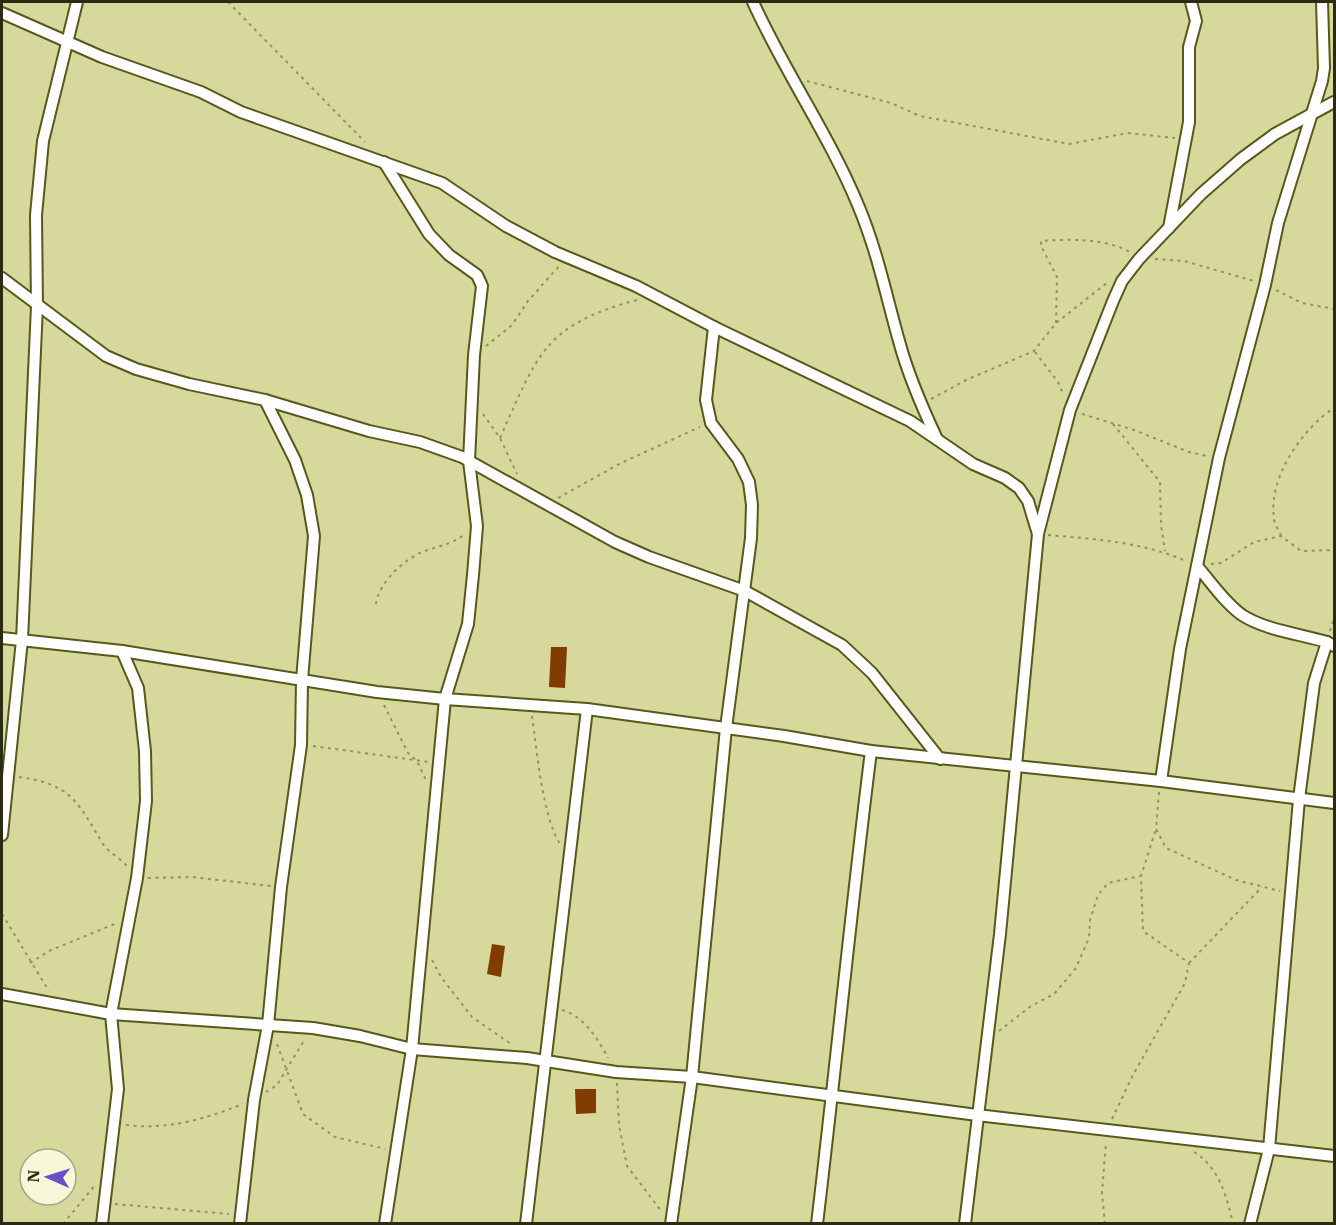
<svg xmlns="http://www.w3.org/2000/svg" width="1336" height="1225" font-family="'IBM Plex Serif',serif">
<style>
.building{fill:#823b01}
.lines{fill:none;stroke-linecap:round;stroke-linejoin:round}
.street-casing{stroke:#57581b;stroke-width:14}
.path{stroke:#919364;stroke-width:2;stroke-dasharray:3 4.5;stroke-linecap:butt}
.street{stroke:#fff;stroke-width:10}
</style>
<rect width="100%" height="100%" fill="#d6d99b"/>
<g class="building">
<polygon points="551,647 567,647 565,688 549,687"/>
<polygon points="492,944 505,946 501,977 487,974"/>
<polygon points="575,1089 596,1089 596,1113 576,1114"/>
</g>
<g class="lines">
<g class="street-casing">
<g id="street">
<path d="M753,2c31,69 76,133 105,203 19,45 28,90 41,136 9,34 23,66 38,98"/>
<polyline points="2,13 102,57 201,92 241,112 442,183 506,226 555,252 636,286 714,327 910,421 973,464 1005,478 1019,488 1028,501 1038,534"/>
<polyline points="384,162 429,234 449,255 477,275 482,286 474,355 469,461 477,526 473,575 468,624 445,699 412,1049 385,1224"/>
<polyline points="1169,228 1189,122 1189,47 1196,21 1191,2"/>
<polyline points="2,278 106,356 136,369 189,384 265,400 369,431 420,442 462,457 615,542 649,557 745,591 842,645 872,673 940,759"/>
<path d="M1197,566c14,16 27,36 45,49 23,15 58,19 85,27l7,4"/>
<polyline points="2,638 122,651 377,692 445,699 587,709 784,736 871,751 1161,781 1334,803"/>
<polyline points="1161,781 1180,649 1219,458 1265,285 1278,223 1322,81 1324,68 1322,2"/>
<polyline points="2,835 22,640 37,306 36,215 43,141 77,2"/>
<polyline points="2,994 111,1014 313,1028 360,1036 412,1049 527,1058 616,1072 692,1077 977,1115 1334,1156"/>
<polyline points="102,1224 118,1089 111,1014 137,878 146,801 145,751 138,688 122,651"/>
<polyline points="240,1224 254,1100 268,1025 281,887 301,745 302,680 314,536 307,495 295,460 265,400"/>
<polyline points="526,1224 587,709"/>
<polyline points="671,1224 692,1077 726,728 751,538 752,505 749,482 738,459 711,423 706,400 714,327"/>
<path d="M817,1224c19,-158 34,-315 54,-473"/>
<polyline points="965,1224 1000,934 1038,534 1070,410 1113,301 1122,281 1139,259 1201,194 1241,159 1275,134 1334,102"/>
<polyline points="1250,1224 1269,1149 1299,799 1314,683 1327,642"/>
</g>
</g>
<g class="path">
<polyline points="228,2 365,142"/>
<polyline points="807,81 891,103 920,116 1069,144 1128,133 1175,138"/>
<polyline points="1155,259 1184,261 1254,281"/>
<polyline points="1276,290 1302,303 1334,309"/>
<path d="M1056,323l1,-46 -16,-31v-5c28,-2 64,-3 89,11"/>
<polyline points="486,346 512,325 528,301 560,265"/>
<polyline points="1035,352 1058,382 1063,394"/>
<polyline points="931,399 966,380 1034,351 1056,323 1108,282"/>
<polyline points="483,414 500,438 517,474"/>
<polyline points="1082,414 1134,430 1189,452 1207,456"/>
<polyline points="1113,424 1160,482 1161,525 1165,551"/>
<path d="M500,438c37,-82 43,-113 137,-138"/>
<polyline points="558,498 621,463 700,427"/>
<path d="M1048,535c47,4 94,7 138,26"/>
<path d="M1281,536c-2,-6 -7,-12 -7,-18 -6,-40 28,-89 60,-110"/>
<polyline points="1211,564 1221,563 1254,542 1281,536 1301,551 1334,550"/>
<path d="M376,604c2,-20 27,-44 46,-52 16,-6 29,-7 43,-18"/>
<polyline points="1330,631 1334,618"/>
<polyline points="384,705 408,753 417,761 426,780"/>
<path d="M532,716c5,34 10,99 28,128"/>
<polyline points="313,746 429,762"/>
<path d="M19,777c53,7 59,26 84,67 5,8 17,14 24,22"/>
<polyline points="1159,792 1156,829 1166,848 1236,880 1280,891"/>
<polyline points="148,878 192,877 271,886"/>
<polyline points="2,914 49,991"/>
<polyline points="432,960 441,977 472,1017 511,1044"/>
<polyline points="30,963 49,951 117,923"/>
<polyline points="1189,963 1262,887"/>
<path d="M562,1010c22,6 36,29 46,48"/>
<polyline points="999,1031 1031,1006 1054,994 1076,968 1089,938 1090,920 1098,895 1108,883 1140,876"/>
<polyline points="277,1044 303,1114 335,1137 385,1149"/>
<polyline points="617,1083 619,1125 627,1166 662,1212"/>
<polyline points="266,1092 277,1085 305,1039"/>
<polyline points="1112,1119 1133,1075 1185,983 1189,963 1143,931 1141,876 1156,829"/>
<path d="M126,1125c42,5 79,-6 117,-21"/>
<path d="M1194,1152c25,15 33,45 39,72"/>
<polyline points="115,1204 229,1214"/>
<polyline points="63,1224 96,1184"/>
<polyline points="1105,1224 1102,1193 1106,1142"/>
</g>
<use href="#street" class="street"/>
</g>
<rect width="1336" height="1225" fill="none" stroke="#2a2b12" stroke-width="6"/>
<g transform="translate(48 1177) rotate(273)"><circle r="28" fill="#f6f8d9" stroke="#a4a689" stroke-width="1.5"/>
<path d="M0-4.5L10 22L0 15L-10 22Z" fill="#6d4fc8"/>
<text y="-9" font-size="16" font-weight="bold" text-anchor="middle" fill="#2a2b12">N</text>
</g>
</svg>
